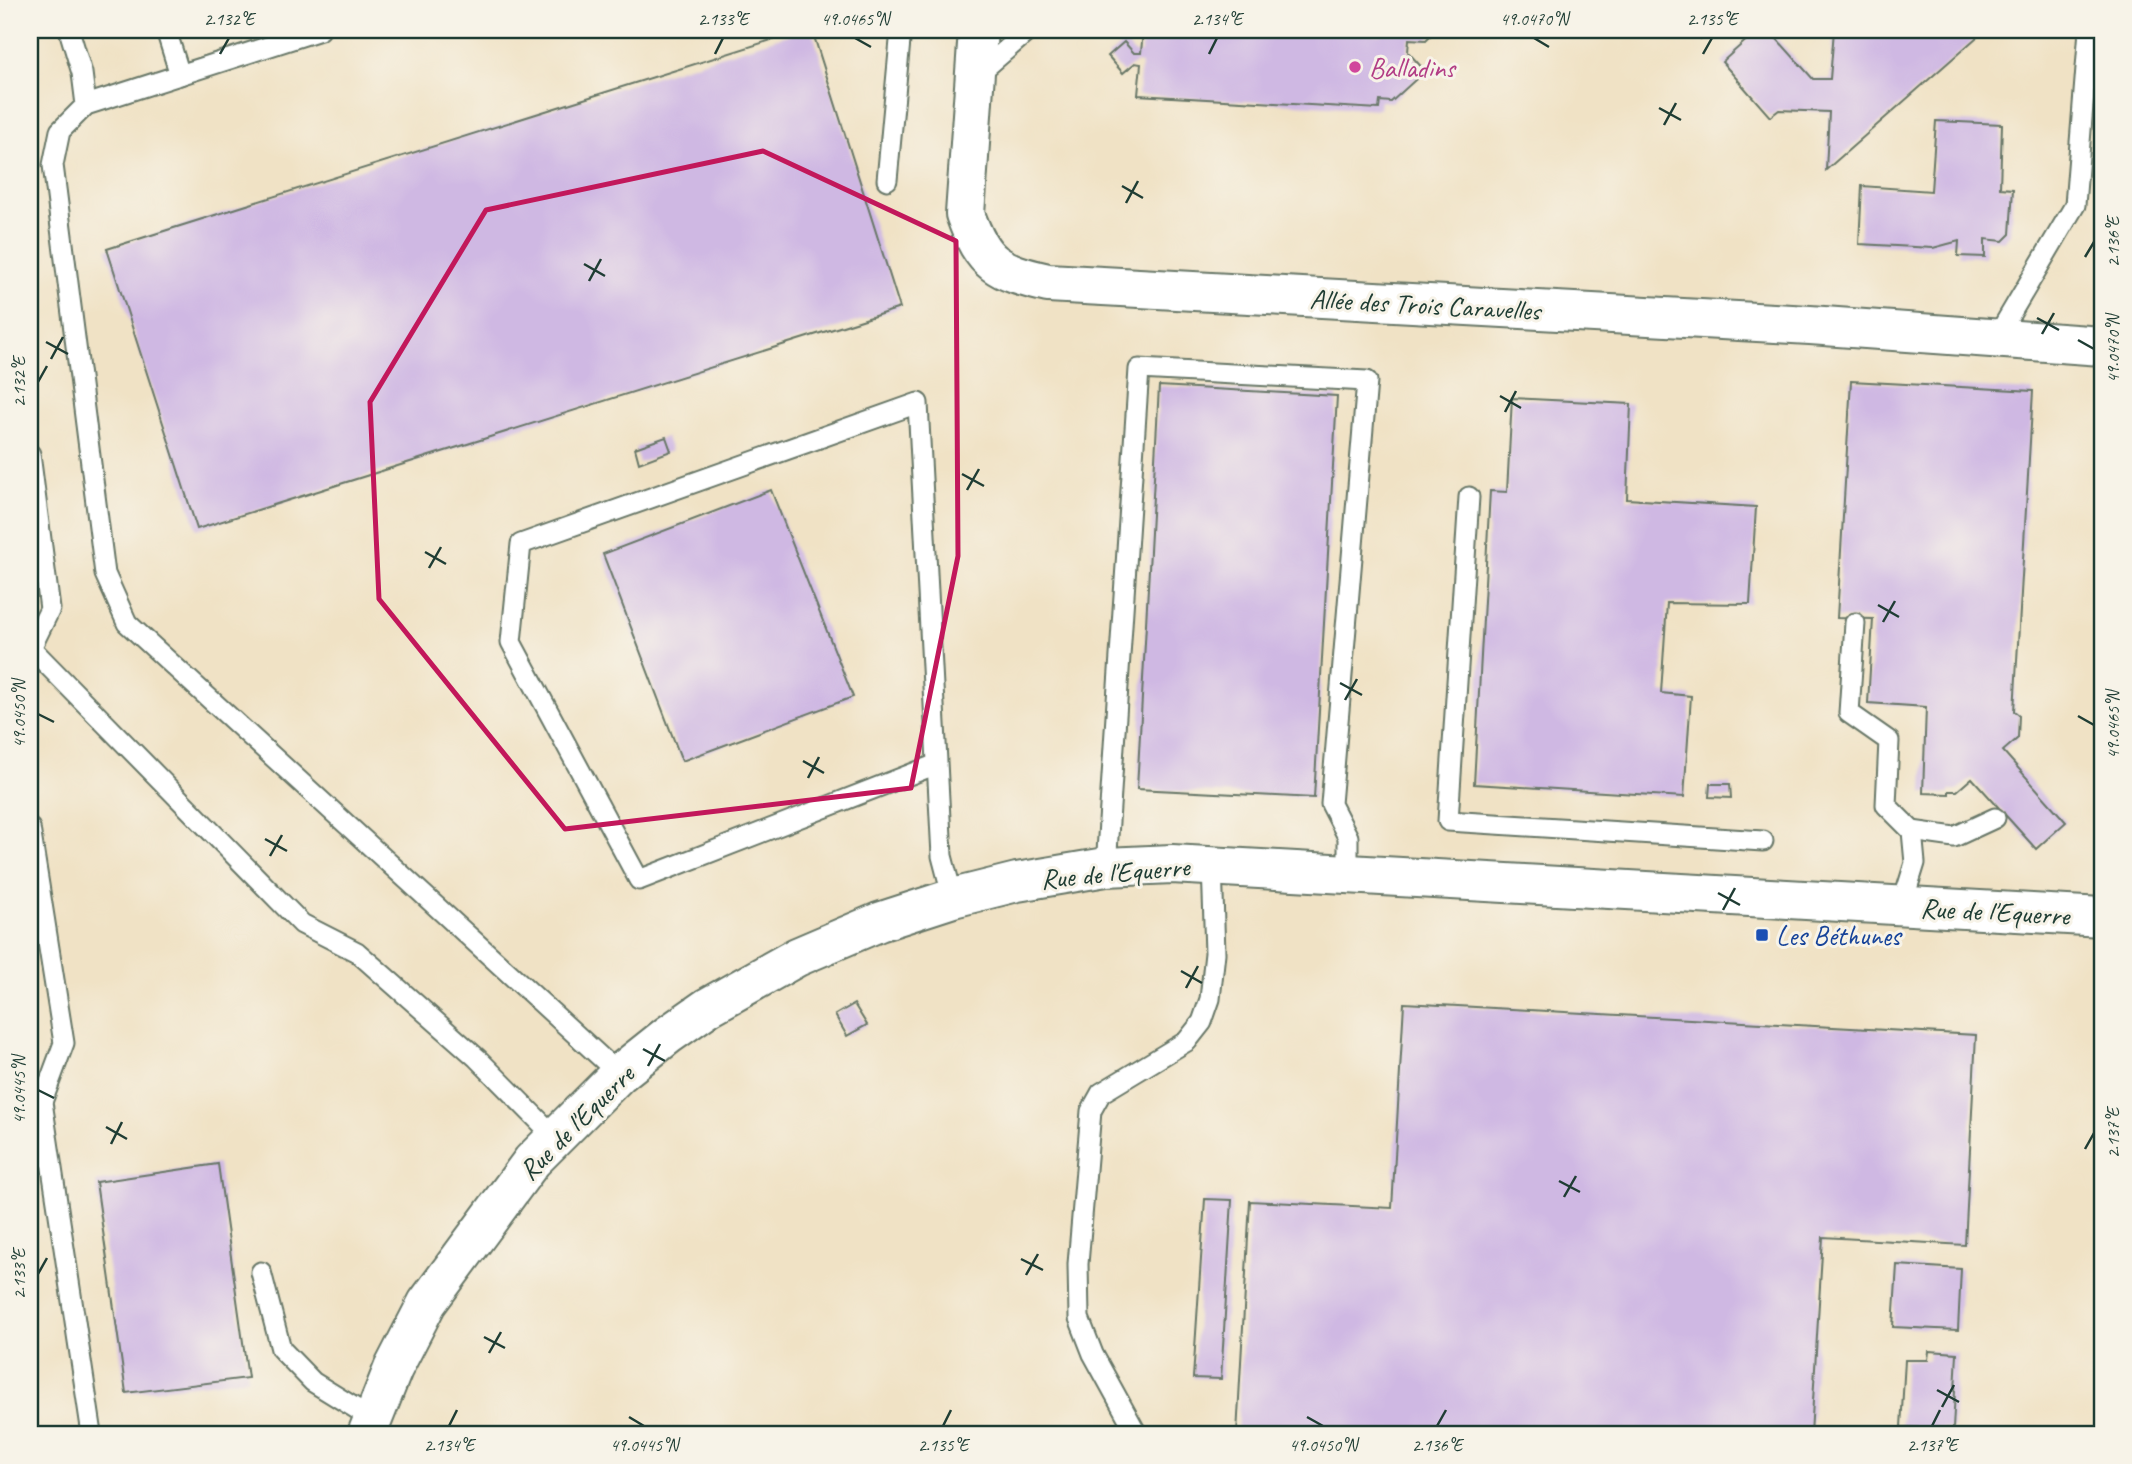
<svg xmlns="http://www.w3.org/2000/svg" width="2132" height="1464" font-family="Caveat,sans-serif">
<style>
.building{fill:#cfb8e3}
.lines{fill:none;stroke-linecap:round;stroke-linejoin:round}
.service-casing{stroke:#687767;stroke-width:23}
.minor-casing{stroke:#687767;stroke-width:42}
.service{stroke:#fff;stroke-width:19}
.minor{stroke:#fff;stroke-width:38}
.marked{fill:none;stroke:#c2185b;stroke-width:5;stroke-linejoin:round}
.ticks{fill:none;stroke:#1f3d34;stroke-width:2.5}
.hotel-dot{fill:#d1479c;stroke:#f7f3e8;stroke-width:2.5}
.transit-dot{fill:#1a4fb4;stroke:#f7f3e8;stroke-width:2.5}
.labels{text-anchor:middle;stroke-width:6;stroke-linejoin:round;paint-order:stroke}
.hotel-label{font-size:28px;fill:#b23c85;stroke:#f7f3e8;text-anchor:start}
.street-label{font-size:28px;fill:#1f3d34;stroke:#f7f3e8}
.transit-label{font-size:28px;fill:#164399;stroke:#f7f3e8;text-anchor:start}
.neatline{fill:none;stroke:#1f3d34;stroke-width:2.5}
.ticks-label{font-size:18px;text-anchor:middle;fill:#1f3d34}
</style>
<rect width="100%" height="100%" fill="#f7f3e8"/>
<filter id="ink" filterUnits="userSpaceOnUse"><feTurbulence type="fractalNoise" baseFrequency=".0143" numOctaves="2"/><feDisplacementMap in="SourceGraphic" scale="14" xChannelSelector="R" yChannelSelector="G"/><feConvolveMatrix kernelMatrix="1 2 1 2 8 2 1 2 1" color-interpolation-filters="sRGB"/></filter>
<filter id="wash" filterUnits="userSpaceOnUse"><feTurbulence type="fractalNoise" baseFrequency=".00686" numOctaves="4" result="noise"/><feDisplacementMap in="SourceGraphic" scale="28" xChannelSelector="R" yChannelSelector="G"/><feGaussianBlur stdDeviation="1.57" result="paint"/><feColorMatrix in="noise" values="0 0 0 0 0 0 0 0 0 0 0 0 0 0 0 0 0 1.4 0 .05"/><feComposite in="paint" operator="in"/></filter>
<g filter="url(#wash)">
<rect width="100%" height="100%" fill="#f0e2c5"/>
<g id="blocks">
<g class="building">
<polygon points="803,30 812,30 900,308 197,529 107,249"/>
<polygon points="1143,30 1289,30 1382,35 1382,30 1436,30 1426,40 1409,39 1408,52 1425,71 1391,102 1380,101 1379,109 1138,95 1141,64 1135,63 1123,73 1108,56 1124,42 1134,53 1141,53"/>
<polygon points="1692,30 1712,30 1701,39"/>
<polygon points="1745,30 1769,30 1813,79 1830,79 1834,30 1985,30 1826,170 1829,112 1779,110 1770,117 1722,62 1751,36"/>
<polygon points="1936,121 2002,124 2000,188 2013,189 2010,234 2003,241 1985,239 1985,257 1958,256 1959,241 1933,248 1859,244 1862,186 1931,191"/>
<polygon points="1851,381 2033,391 2014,711 2019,715 2018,738 2003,751 2066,822 2036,849 1972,778 1957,791 1949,791 1949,794 1923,793 1926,707 1868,703 1873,619 1837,618"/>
<polygon points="1159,386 1337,396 1314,798 1137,789"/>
<polygon points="1512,398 1631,404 1627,499 1756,507 1750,604 1667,603 1661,693 1691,696 1684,797 1474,784 1490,491 1507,492"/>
<polygon points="666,437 671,451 639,463 635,448"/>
<polygon points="771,490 853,697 682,761 603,554"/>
<polygon points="1710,784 1730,784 1731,798 1709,797"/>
<polygon points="1404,1003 1976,1035 1965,1245 1823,1237 1811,1434 1237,1434 1250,1201 1392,1208"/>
<polygon points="854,1004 867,1025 847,1036 835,1015"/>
<polygon points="218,1164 248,1378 126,1393 96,1182"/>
<polygon points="1205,1199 1232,1200 1221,1379 1193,1378"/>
<polygon points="1897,1265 1961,1269 1958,1330 1893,1327"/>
<polygon points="1929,1351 1957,1353 1953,1429 1901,1427 1905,1360 1928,1360"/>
</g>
</g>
</g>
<g filter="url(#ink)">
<use href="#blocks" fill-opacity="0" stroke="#687767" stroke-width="2"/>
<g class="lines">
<g class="service-casing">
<g id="service">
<polyline points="69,30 82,73 86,105"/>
<polyline points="166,30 180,75"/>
<polyline points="320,30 86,105 60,131 53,165 105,574 127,623 619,1074"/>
<polyline points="977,75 1029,30"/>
<polyline points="887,180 901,30"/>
<polyline points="1995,340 2075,205 2089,30"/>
<polyline points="30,454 50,609 30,650"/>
<polyline points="1469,497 1448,821 1763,841"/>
<polyline points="1855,623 1849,713 1889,741 1886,805 1912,831 1915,863 1902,905"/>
<polyline points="31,648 302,924 357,952 477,1058 555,1137"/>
<polyline points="937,764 639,880 511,642 521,544 918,403 942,856 953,898"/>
<polyline points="30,828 64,1043 42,1102 92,1434"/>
<polyline points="1912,831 1954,837 1995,818"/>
<polyline points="1106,867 1139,369 1367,381 1331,804 1348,837 1348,873"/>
<polyline points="261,1272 281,1349 313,1382 373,1419"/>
<polyline points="1137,1434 1093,1354 1079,1318 1078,1264 1091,1111 1101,1093 1187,1041 1202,1022 1210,999 1215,953 1212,865"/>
</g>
</g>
<g class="minor-casing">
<g id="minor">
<path d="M978,30l-13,184c18,51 32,57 83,69l762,42 292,21"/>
<polyline points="367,1434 393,1369 427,1303 532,1161 619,1074 668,1035 708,1007 797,957 879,922 953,898 1017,882 1106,867 1172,864 2102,917"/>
</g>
</g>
<use href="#service" class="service"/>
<use href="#minor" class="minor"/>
</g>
</g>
<path class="marked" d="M763,151l193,90 2,315 -47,232 -346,41 -186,-230 -9,-197 116,-192z"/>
<path class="ticks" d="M855,38l16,9M1534,38l15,9M220,54l9,-16M715,54l8,-16M1209,54l8,-16M1703,54l9,-16M1659,108l22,12M1664,125l12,-22M1122,186l21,12M1126,203l12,-22M2085,257l9,-15M584,264l21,12M589,281l12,-22M2037,318l22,12M2042,334l12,-21M2078,340l16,9M46,342l22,12M51,359l12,-22M38,382l9,-16M1500,396l21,12M1505,412l11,-21M962,474l22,12M967,490l12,-21M425,552l21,12M429,568l12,-21M1878,605l21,12M1883,622l12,-21M1340,683l22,12M1345,700l12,-21M38,714l16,8M2078,716l16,9M803,761l21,12M808,778l11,-21M265,839l22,12M270,856l12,-21M1718,893l22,12M1723,910l12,-22M1181,971l21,12M1186,988l12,-22M643,1049l22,12M648,1066l12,-22M38,1090l16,8M106,1127l21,12M111,1144l11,-22M2085,1149l9,-16M1559,1181l21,11M1564,1197l12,-21M1021,1259l22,11M38,1274l9,-16M1026,1275l12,-21M484,1337l21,11M489,1353l12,-21M1937,1390l22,12M1942,1407l12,-22M629,1417l15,9M1307,1417l16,9M449,1426l8,-16M943,1426l8,-16M1437,1426l9,-16M1932,1426l8,-16"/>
<circle class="hotel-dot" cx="1355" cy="67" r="7"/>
<rect class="transit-dot" x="1755" y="928" width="14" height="14" rx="3.5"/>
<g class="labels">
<g class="hotel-label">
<text x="1369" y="77">Balladins</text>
</g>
<g class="street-label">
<text transform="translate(1425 304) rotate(3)" y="10">Allée des Trois Caravelles</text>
<text transform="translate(1115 872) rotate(-5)" y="10">Rue de l'Equerre</text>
<text transform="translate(1995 911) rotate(3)" y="10">Rue de l'Equerre</text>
<text transform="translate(576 1122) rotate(-45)" y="10">Rue de l'Equerre</text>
</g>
<g class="transit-label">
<text x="1776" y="945">Les Béthunes</text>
</g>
</g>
<rect width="2132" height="1464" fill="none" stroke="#f7f3e8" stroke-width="77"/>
<rect x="38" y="38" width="2056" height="1388" class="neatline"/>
<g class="ticks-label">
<text x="229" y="25">2.132°E</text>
<text x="723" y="25">2.133°E</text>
<text x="855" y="25">49.0465°N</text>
<text x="1217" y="25">2.134°E</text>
<text x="1534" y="25">49.0470°N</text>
<text x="1712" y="25">2.135°E</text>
<text transform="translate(2113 242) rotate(-90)" y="6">2.136°E</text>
<text transform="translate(2113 349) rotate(-90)" y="6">49.0470°N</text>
<text transform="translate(19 382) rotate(-90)" y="6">2.132°E</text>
<text transform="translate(19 714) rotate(-90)" y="6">49.0450°N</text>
<text transform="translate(2113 725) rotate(-90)" y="6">49.0465°N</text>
<text transform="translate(19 1090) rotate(-90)" y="6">49.0445°N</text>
<text transform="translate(2113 1133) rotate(-90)" y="6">2.137°E</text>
<text transform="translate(19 1274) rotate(-90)" y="6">2.133°E</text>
<text x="449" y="1451">2.134°E</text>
<text x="644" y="1451">49.0445°N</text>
<text x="943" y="1451">2.135°E</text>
<text x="1323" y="1451">49.0450°N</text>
<text x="1437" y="1451">2.136°E</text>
<text x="1932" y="1451">2.137°E</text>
</g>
</svg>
